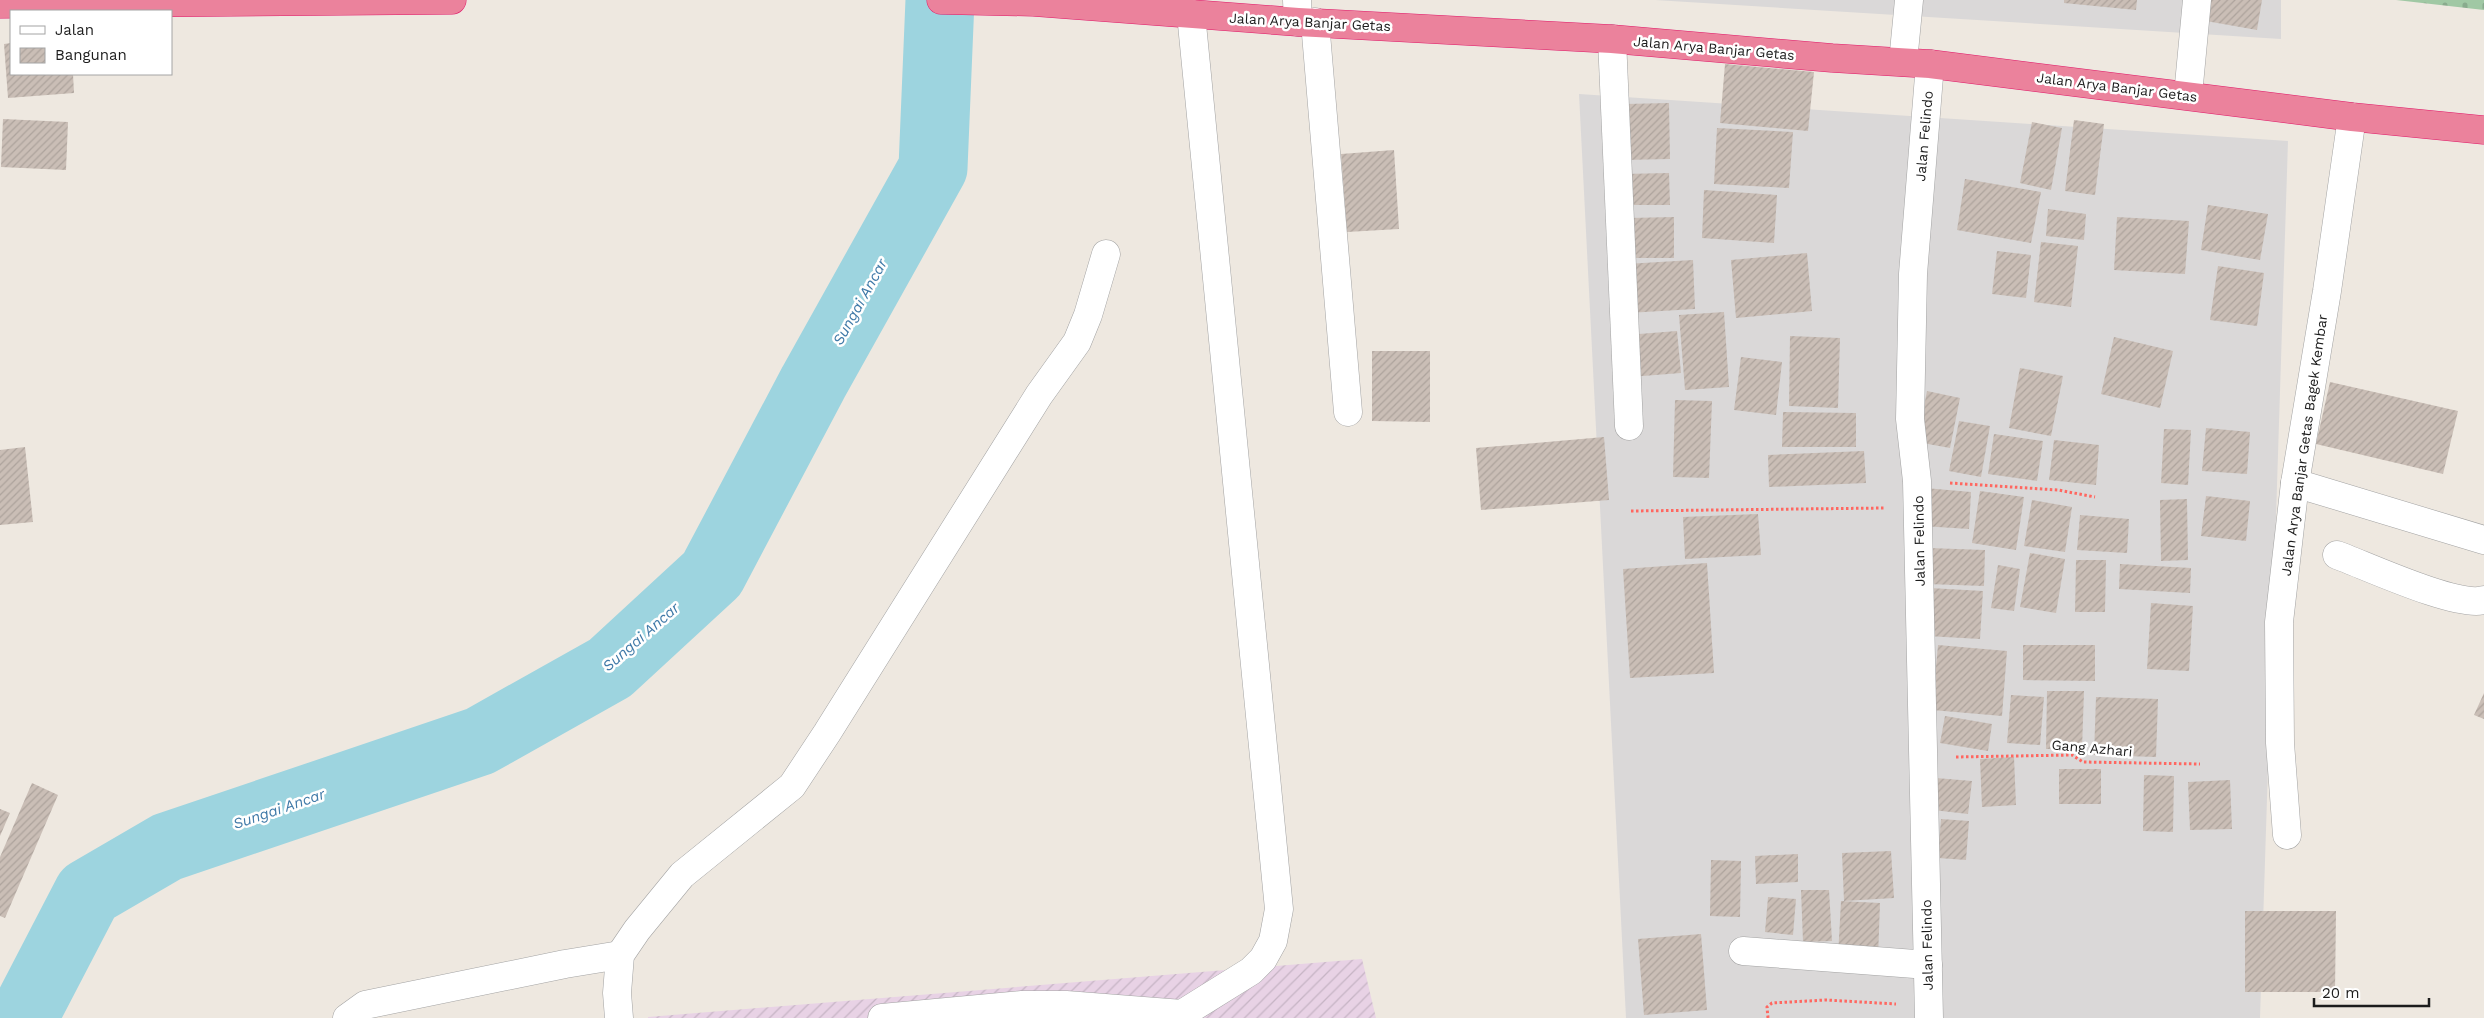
<svg xmlns="http://www.w3.org/2000/svg" width="2484" height="1018" font-family="'Work Sans',sans-serif">
<style>
.residential{fill:#dad8d8}
.industrial{fill:url(#industrial-furrows)}
.cemetery{fill:url(#cemetery-stones)}
.lines{fill:none;stroke-linecap:round;stroke-linejoin:round}
.river{stroke:#9dd4df;stroke-width:69}
.building{fill:url(#building-hatch)}
.minor-casing{stroke:#a3a3a3;stroke-width:29}
.highway-casing{stroke:#e01969;stroke-width:29}
.path{stroke:#ff6760;stroke-width:3;stroke-dasharray:2.5 2.5;stroke-linecap:butt}
.minor{stroke:#fff;stroke-width:28}
.highway{stroke:#eb829c;stroke-width:28}
.labels{text-anchor:middle;stroke-width:5;stroke-linejoin:round;paint-order:stroke}
.street-label{font-size:14px;fill:#1c1c1c;stroke:#fff}
.water-label{font-size:15px;font-style:italic;fill:#407aa8;stroke:#fff}
</style>
<defs>
<pattern id="industrial-furrows" width="10" height="10" patternUnits="userSpaceOnUse" patternTransform="scale(1.25)"><rect width="10" height="10" fill="#e8d2e5"/><path d="M-1 1l2-2M0 10L10 0M9 11l2-2" fill="none" stroke="#c6b4c4"/></pattern>
<pattern id="cemetery-stones" width="16" height="16" patternUnits="userSpaceOnUse" patternTransform="scale(1.25)"><rect width="16" height="16" fill="#a0c8a4"/><path d="M2 7V4a2 2 0 0 1 4 0v3zM10 15v-3a2 2 0 0 1 4 0v3z" fill="#89ab8d"/></pattern>
<pattern id="building-hatch" width="6" height="6" patternUnits="userSpaceOnUse" patternTransform="scale(1.25)"><rect width="6" height="6" fill="#cabeb6"/><path d="M-1 1l2-2M0 6l6-6M5 7l2-2" fill="none" stroke="#ada39c"/></pattern>
</defs>
<rect width="100%" height="100%" fill="#eee8e0"/>
<g class="residential">
<polygon points="1655,0 2281,0 2281,39"/>
<polygon points="1579,94 2288,141 2260,1018 1626,1018"/>
</g>
<polygon class="industrial" points="1362,959 1376,1018 648,1018 648,1017"/>
<polygon class="cemetery" points="2396,0 2484,0 2484,10"/>
<g class="lines">
<polyline class="river" points="23,1018 88,893 167,847 480,741 610,668 712,574 813,383 933,168 940,0"/>
</g>
<g class="building">
<polygon points="2064,0 2137,0 2136,10 2064,3"/>
<polygon points="2209,0 2262,0 2257,30 2206,21"/>
<polygon points="11,43 11,74 73,74 74,93 8,98 4,44"/>
<polygon points="1725,64 1814,72 1808,131 1720,123"/>
<polygon points="1669,103 1670,159 1625,160 1625,104"/>
<polygon points="3,119 68,122 66,170 1,167"/>
<polygon points="2074,120 2104,124 2095,195 2065,191"/>
<polygon points="2032,122 2062,128 2051,190 2020,183"/>
<polygon points="1717,128 1793,132 1789,188 1714,184"/>
<polygon points="1394,150 1399,229 1347,232 1341,154"/>
<polygon points="1669,173 1670,205 1623,205 1623,174"/>
<polygon points="1965,179 2041,192 2031,243 1957,230"/>
<polygon points="1704,190 1777,195 1774,243 1702,238"/>
<polygon points="2208,205 2268,214 2260,260 2201,250"/>
<polygon points="2048,209 2086,214 2084,240 2046,236"/>
<polygon points="1674,217 1674,258 1630,258 1629,218"/>
<polygon points="2117,217 2189,221 2185,274 2114,270"/>
<polygon points="2041,242 2078,246 2071,307 2034,302"/>
<polygon points="1997,251 2031,255 2026,298 1992,294"/>
<polygon points="1807,253 1812,311 1736,318 1731,260"/>
<polygon points="1693,260 1695,309 1628,313 1626,264"/>
<polygon points="2218,266 2264,273 2257,326 2210,320"/>
<polygon points="1724,312 1729,387 1685,390 1679,315"/>
<polygon points="1677,331 1681,373 1630,377 1626,335"/>
<polygon points="1790,336 1840,338 1838,408 1789,406"/>
<polygon points="2114,337 2173,351 2160,408 2101,394"/>
<polygon points="1372,351 1430,351 1430,422 1372,421"/>
<polygon points="1741,357 1782,362 1776,415 1734,410"/>
<polygon points="2020,368 2063,376 2051,436 2009,428"/>
<polygon points="2330,382 2458,411 2443,474 2316,444"/>
<polygon points="1927,391 1960,398 1950,448 1917,442"/>
<polygon points="1675,400 1712,401 1709,478 1673,477"/>
<polygon points="1783,412 1856,413 1856,447 1782,447"/>
<polygon points="1959,421 1990,426 1981,477 1949,471"/>
<polygon points="2206,428 2250,432 2247,474 2202,471"/>
<polygon points="2164,429 2191,430 2188,485 2161,483"/>
<polygon points="1994,434 2043,441 2037,481 1988,474"/>
<polygon points="1604,437 1609,500 1481,510 1476,448"/>
<polygon points="2054,440 2099,445 2096,485 2049,480"/>
<polygon points="25,447 33,522 0,525 0,450"/>
<polygon points="1864,451 1866,483 1769,487 1768,455"/>
<polygon points="1925,488 1971,492 1969,529 1922,526"/>
<polygon points="1980,491 2024,497 2016,550 1972,543"/>
<polygon points="2206,496 2250,501 2246,541 2201,536"/>
<polygon points="2187,499 2188,560 2161,561 2160,500"/>
<polygon points="2032,500 2072,507 2065,552 2024,546"/>
<polygon points="1758,514 1761,555 1685,559 1683,517"/>
<polygon points="2080,515 2129,519 2127,553 2077,550"/>
<polygon points="1929,548 1985,550 1984,586 1927,584"/>
<polygon points="2030,553 2065,559 2056,613 2020,607"/>
<polygon points="2076,560 2106,560 2105,612 2075,612"/>
<polygon points="1707,563 1714,673 1630,678 1623,569"/>
<polygon points="2120,564 2191,568 2190,593 2119,589"/>
<polygon points="1998,565 2020,569 2014,611 1991,608"/>
<polygon points="1930,588 1983,591 1980,639 1927,636"/>
<polygon points="2151,603 2193,606 2189,671 2147,669"/>
<polygon points="1938,645 2007,651 2002,716 1932,710"/>
<polygon points="2023,645 2095,645 2095,681 2023,680"/>
<polygon points="2047,691 2084,691 2082,749 2046,749"/>
<polygon points="2484,693 2484,719 2474,715"/>
<polygon points="2011,695 2044,697 2040,745 2007,743"/>
<polygon points="2096,697 2158,699 2156,757 2094,755"/>
<polygon points="1945,716 1992,724 1988,751 1940,743"/>
<polygon points="2014,757 2016,805 1982,807 1980,759"/>
<rect x="2059" y="769" width="42" height="35"/>
<polygon points="2144,775 2174,776 2173,832 2143,831"/>
<polygon points="1936,778 1972,781 1968,814 1933,810"/>
<polygon points="2230,780 2232,829 2190,830 2188,782"/>
<polygon points="32,783 58,795 5,918 0,916 0,857"/>
<polygon points="0,809 10,813 0,836"/>
<polygon points="1941,819 1969,821 1966,860 1938,858"/>
<polygon points="1891,851 1894,898 1844,901 1842,853"/>
<polygon points="1798,854 1798,882 1756,884 1755,856"/>
<polygon points="1711,860 1741,861 1740,917 1710,916"/>
<polygon points="1801,890 1829,890 1832,941 1803,942"/>
<polygon points="1768,897 1796,899 1793,935 1765,932"/>
<polygon points="1841,901 1880,903 1878,958 1838,956"/>
<polygon points="2245,911 2336,911 2335,992 2245,992"/>
<polygon points="1701,934 1707,1010 1644,1015 1638,939"/>
</g>
<g class="lines">
<g class="minor-casing">
<g id="minor">
<polyline points="1297,0 1298,22"/>
<polyline points="1315,22 1348,412"/>
<polyline points="1612,39 1629,426"/>
<polyline points="1903,62 1909,0"/>
<polyline points="2188,95 2197,0"/>
<polyline points="2295,483 2484,540"/>
<path d="M2337,555c30,11 120,53 147,45"/>
<polyline points="2287,835 2280,743 2279,622 2295,483 2327,291 2352,117"/>
<polyline points="1743,951 1928,965"/>
<polyline points="347,1018 365,1005 565,964 620,955"/>
<polyline points="619,1018 617,993 620,955 637,930 682,875 792,786 827,733 1039,395 1077,342 1088,315 1106,254"/>
<polyline points="882,1018 1022,1005 1066,1005 1182,1014 1251,971 1263,959 1273,941 1279,909 1191,14"/>
<polyline points="1929,1018 1917,481 1910,419 1913,274 1930,64"/>
</g>
</g>
<g class="highway-casing">
<g id="highway">
<polyline points="941,0 1034,2 1298,22 1612,39 1832,58 1930,64 2352,117 2484,130"/>
<polyline points="0,4 452,0"/>
</g>
</g>
<g class="path">
<polyline points="1950,483 2058,490 2095,497"/>
<polyline points="1631,511 1885,508"/>
<polyline points="1956,757 2072,755 2083,762 2200,764"/>
<polyline points="1768,1018 1767,1007 1772,1003 1826,1000 1896,1004"/>
</g>
<use href="#minor" class="minor"/>
<use href="#highway" class="highway"/>
</g>
<g class="labels">
<g class="street-label">
<text transform="translate(1310 22) rotate(3)" y="5">Jalan Arya Banjar Getas</text>
<text transform="translate(1714 48) rotate(5)" y="5">Jalan Arya Banjar Getas</text>
<text transform="translate(2117 87) rotate(7)" y="5">Jalan Arya Banjar Getas</text>
<text transform="translate(1924 136) rotate(-85)" y="5">Jalan Felindo</text>
<text transform="translate(2304 445) rotate(-82)" y="5">Jalan Arya Banjar Getas Bagek Kembar</text>
<text transform="translate(1919 541) rotate(-91)" y="5">Jalan Felindo</text>
<text transform="translate(2092 748) rotate(5)" y="5">Gang Azhari</text>
<text transform="translate(1927 945) rotate(-91)" y="5">Jalan Felindo</text>
</g>
<g class="water-label">
<text transform="translate(860 302) rotate(-61)" y="5">Sungai Ancar</text>
<text transform="translate(641 637) rotate(-41)" y="5">Sungai Ancar</text>
<text transform="translate(279 809) rotate(-19)" y="5">Sungai Ancar</text>
</g>
</g>
<rect x="10" y="10" width="162" height="65" fill="#ffffff" stroke="#a4a4a4"/>
<rect x="20" y="26" width="25" height="8" fill="#ffffff" stroke="#a4a4a4"/>
<text x="55" y="35" font-size="15" fill="#1c1c1c">Jalan</text>
<rect x="20" y="48" width="25" height="15" fill="url(#building-hatch)" stroke="#a4a4a4"/>
<text x="55" y="60" font-size="15" fill="#1c1c1c">Bangunan</text>
<path d="M2314 998v8h115v-8" fill="none" stroke="#1c1c1c" stroke-width="2.5"/>
<text x="2322" y="998" font-size="15" fill="#1c1c1c" stroke="#ffffff" stroke-width="4" paint-order="stroke">20 m</text>
</svg>
